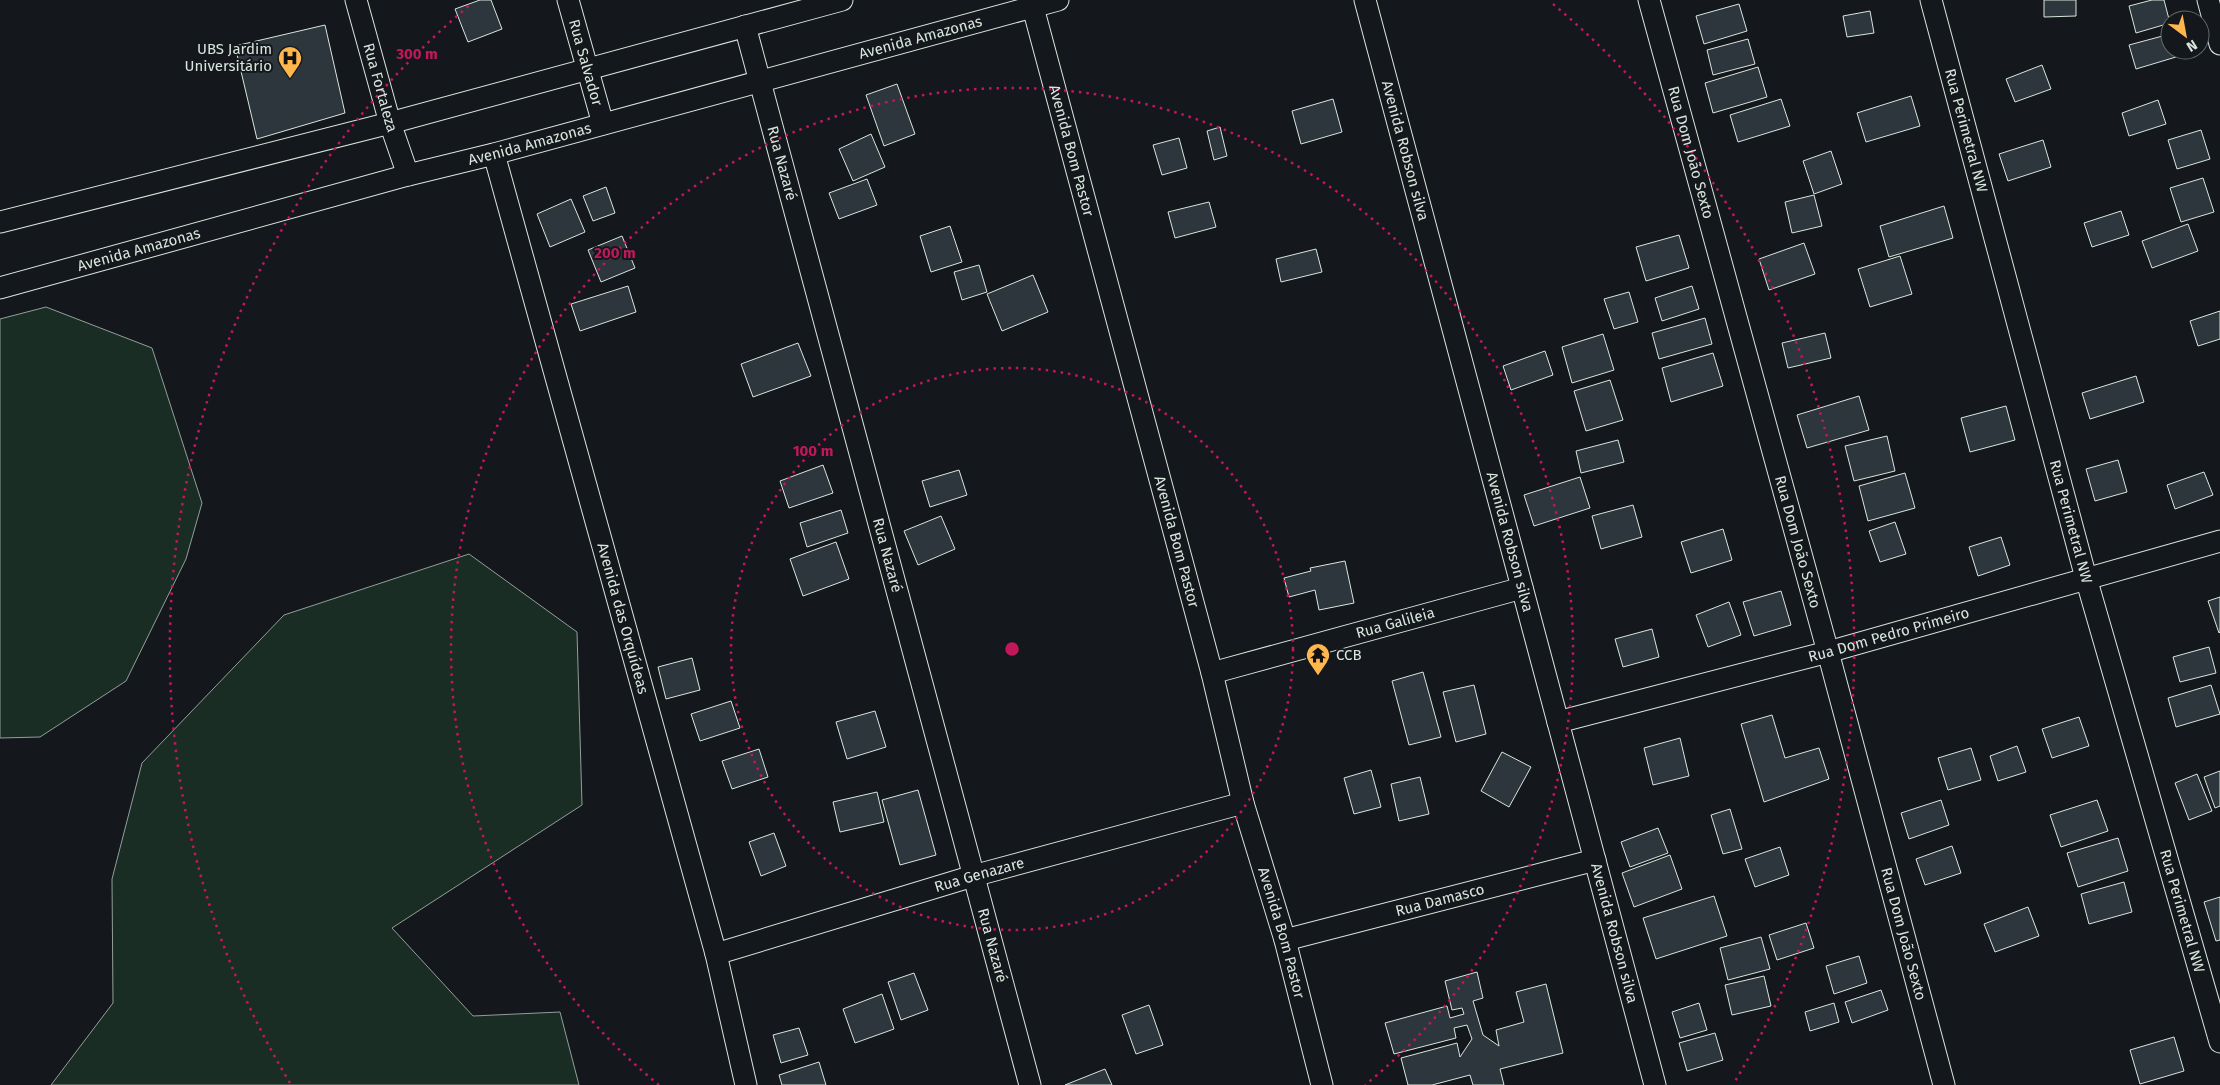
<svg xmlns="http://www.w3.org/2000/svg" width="2220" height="1085" font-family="'Fira Sans',sans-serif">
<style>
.green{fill:#1a2d24;stroke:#939e99}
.building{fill:#2c363c;stroke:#d8e6dc}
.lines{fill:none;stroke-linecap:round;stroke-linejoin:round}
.minor-casing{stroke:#d8e6dc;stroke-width:23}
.minor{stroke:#14181c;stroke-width:21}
.ring{fill:none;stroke:#c2185b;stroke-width:2.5;stroke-dasharray:2.5 5}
.labels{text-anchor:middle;stroke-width:4;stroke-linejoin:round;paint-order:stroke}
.street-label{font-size:15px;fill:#d8e6dc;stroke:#14181c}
.poi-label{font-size:15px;fill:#d8e6dc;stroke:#14181c;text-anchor:end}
.centre{fill:#c2185b;stroke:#14181c;stroke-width:2.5}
.ring-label{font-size:15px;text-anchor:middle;font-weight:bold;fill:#c2185b;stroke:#14181c;stroke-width:4;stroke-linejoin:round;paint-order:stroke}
</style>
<rect width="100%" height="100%" fill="#14181c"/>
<g class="green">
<polygon points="46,307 152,348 202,503 186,559 126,681 40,737 0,738 0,319"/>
<polygon points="469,554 577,632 582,805 392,928 473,1016 560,1012 579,1085 51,1085 113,1003 112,879 142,763 284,615"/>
</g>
<g class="building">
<polygon points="480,0 491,0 502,29 468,42 455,9"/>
<polygon points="2044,0 2076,0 2076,16 2044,17"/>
<polygon points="2152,0 2164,0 2170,23 2136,33 2129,6"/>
<polygon points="1739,4 1747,31 1704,44 1696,16"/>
<polygon points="1870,11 1874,33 1847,37 1843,16"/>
<polygon points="325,25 345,113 257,139 235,46"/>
<polygon points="2170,34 2170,50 2174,50 2176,57 2136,69 2129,45"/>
<polygon points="1748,39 1755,64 1713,75 1707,50"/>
<polygon points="2042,65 2051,89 2015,102 2006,79"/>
<polygon points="1758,67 1767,97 1713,113 1705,83"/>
<polygon points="897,84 915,134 884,146 866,95"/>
<polygon points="1911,96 1920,126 1866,142 1857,113"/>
<polygon points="1333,99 1342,132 1301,144 1292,111"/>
<polygon points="1781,99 1790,126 1738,142 1730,115"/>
<polygon points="2158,100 2166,124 2129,136 2122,113"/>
<polygon points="1220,127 1227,156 1214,160 1207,131"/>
<polygon points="2201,130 2210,159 2177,169 2168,140"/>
<polygon points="871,134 885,167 853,181 839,149"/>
<polygon points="1179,138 1187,168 1162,175 1153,145"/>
<polygon points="2043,140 2051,167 2008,181 1999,154"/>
<polygon points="1831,151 1842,184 1814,194 1803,161"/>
<polygon points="2203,178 2214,212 2181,222 2170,188"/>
<polygon points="867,179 877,205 839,219 829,193"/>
<polygon points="606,187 615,213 593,221 583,196"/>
<polygon points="1814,195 1822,226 1792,233 1785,202"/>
<polygon points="571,199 585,232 550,247 537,214"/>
<polygon points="1209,202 1216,227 1175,238 1168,212"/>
<polygon points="1944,206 1953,238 1889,257 1880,226"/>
<polygon points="2121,211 2129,235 2092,247 2084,223"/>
<polygon points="2188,224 2198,251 2152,268 2142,241"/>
<polygon points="950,226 962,262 931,272 920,236"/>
<polygon points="1679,235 1689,268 1646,281 1636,247"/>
<polygon points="622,236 635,268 601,282 588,250"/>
<polygon points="1804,243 1815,274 1769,290 1759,259"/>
<polygon points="1316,249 1322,272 1281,282 1276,259"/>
<polygon points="1900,256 1912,294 1870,307 1858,269"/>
<polygon points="979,265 987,292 962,300 954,272"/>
<polygon points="1033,275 1048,312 1002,331 987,294"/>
<polygon points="628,286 636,312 580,331 571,304"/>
<polygon points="1692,286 1699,309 1662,321 1655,298"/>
<polygon points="1629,292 1638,322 1614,329 1604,299"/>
<polygon points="2220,311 2220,339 2198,346 2190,321"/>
<polygon points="1705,318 1712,344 1659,359 1652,333"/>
<polygon points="1825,333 1831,358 1788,368 1782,343"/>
<polygon points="1603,334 1614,370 1572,383 1562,347"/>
<polygon points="798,343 811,376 753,397 741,364"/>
<polygon points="1545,351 1553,375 1511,390 1503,366"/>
<polygon points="1713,353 1723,386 1671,402 1662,368"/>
<polygon points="2136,376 2144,402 2090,419 2082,393"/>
<polygon points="1610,380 1623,420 1586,431 1574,391"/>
<polygon points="1859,396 1869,430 1807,448 1797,415"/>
<polygon points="2006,406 2015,440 1970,452 1961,418"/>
<polygon points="1887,436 1895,471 1854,481 1845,446"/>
<polygon points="1618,440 1624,462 1581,473 1576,451"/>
<polygon points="2118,460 2127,492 2095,501 2086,469"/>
<polygon points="823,465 833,493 789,508 780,481"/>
<polygon points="959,470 967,495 930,507 922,481"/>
<polygon points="2204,472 2213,495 2175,509 2167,485"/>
<polygon points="1905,473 1915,508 1868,521 1859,486"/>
<polygon points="1580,477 1590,508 1534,526 1524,495"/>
<polygon points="1633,505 1642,537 1601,549 1592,516"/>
<polygon points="841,510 848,533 807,547 800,523"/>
<polygon points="941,516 955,549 918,565 904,531"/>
<polygon points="1895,522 1906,554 1880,562 1869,531"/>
<polygon points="1723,529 1732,560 1691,573 1681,542"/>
<polygon points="2001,537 2010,565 1978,576 1969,547"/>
<polygon points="836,542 849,579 803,596 790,559"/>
<polygon points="1345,561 1354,603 1319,610 1315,590 1289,597 1284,578 1311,571 1310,568"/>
<polygon points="1781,591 1791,625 1754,636 1743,602"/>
<polygon points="2220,597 2220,632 2219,633 2208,601"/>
<polygon points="1729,602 1741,635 1708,647 1696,615"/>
<polygon points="1652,629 1659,657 1623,667 1615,639"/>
<polygon points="2209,647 2216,673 2180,682 2173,657"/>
<polygon points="692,658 700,690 666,699 658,667"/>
<polygon points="1423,672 1441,737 1409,745 1392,681"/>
<polygon points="1474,685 1486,734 1456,742 1443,692"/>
<polygon points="2211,685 2220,714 2176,727 2168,698"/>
<polygon points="731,701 740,728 700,741 691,714"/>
<polygon points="875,711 886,747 847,759 836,722"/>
<polygon points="1772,715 1785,758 1819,748 1829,779 1764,802 1741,724"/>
<polygon points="2079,717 2089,746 2052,758 2042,729"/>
<polygon points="1680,738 1689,776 1653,785 1644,748"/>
<polygon points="2017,746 2026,772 1998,781 1990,756"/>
<polygon points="1971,748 1981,780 1948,790 1938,758"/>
<polygon points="759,749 768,777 732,789 722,761"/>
<polygon points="1502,752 1531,767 1509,807 1481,791"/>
<polygon points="1371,770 1381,807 1354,814 1344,778"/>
<polygon points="2220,771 2220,806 2215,808 2204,777"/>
<polygon points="2197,774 2212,811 2189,820 2175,783"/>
<polygon points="1420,777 1429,814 1399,821 1391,784"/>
<polygon points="918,790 936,855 900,865 882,800"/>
<polygon points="877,792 884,822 840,832 833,802"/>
<polygon points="1941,800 1949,825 1909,839 1901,813"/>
<polygon points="2097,800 2108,831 2061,847 2050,815"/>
<polygon points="1730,809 1742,849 1723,854 1711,815"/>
<polygon points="1658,828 1668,853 1630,867 1621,842"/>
<polygon points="774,833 786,866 761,876 749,842"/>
<polygon points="2118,838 2128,871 2078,887 2067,853"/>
<polygon points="1952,846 1961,873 1925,885 1916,859"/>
<polygon points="1780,847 1789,875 1755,887 1745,859"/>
<polygon points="1670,855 1682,889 1634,907 1622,873"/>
<polygon points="2124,882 2132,912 2089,924 2081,894"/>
<polygon points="1714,896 1727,936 1656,959 1643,918"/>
<polygon points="2220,897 2220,940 2216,941 2204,902"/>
<polygon points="2028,907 2039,936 1995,952 1984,924"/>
<polygon points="1806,923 1814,948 1777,960 1769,935"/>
<polygon points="1761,937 1770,969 1728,980 1720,948"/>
<polygon points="1859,956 1867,983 1834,994 1826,966"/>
<polygon points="1477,972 1483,998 1473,1001 1483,1035 1499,1046 1496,1030 1524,1022 1516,992 1546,984 1563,1053 1500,1069 1504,1085 1473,1085 1470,1075 1432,1085 1408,1085 1401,1058 1457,1043 1460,1057 1472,1039 1467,1025 1454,1028 1456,1038 1394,1054 1385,1023 1447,1006 1450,1018 1464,1014 1462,1008 1452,1010 1445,981"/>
<polygon points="914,973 928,1010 901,1020 888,982"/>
<polygon points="1764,976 1771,1006 1732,1015 1725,985"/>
<polygon points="1881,990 1888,1010 1852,1023 1845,1002"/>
<polygon points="882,994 894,1029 855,1043 843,1009"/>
<polygon points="1699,1003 1707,1030 1680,1038 1672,1012"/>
<polygon points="1834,1003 1839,1022 1810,1031 1805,1012"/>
<polygon points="1149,1005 1163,1045 1136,1054 1122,1015"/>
<polygon points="799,1028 808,1055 781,1063 773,1035"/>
<polygon points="1715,1033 1723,1060 1687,1071 1679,1043"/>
<polygon points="2174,1037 2184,1071 2140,1084 2130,1050"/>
<polygon points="819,1062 826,1085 782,1085 779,1075"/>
<polygon points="1105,1069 1112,1085 1065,1085"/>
</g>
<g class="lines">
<g class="minor-casing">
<g id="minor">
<path id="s1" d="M356,0l34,123 18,52"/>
<path id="s2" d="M568,0l35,124"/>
<path id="s3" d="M1031,0l181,673 31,130 42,137 37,145"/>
<path id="s4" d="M1365,0l290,1085"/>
<path id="s5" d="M1649,0l179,652 116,433"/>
<path id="s6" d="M1931,0l155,578 134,464"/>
<polyline points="2208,0 2220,44"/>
<path id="s7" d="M745,26l285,1059"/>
<path id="s8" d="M494,154l222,800 30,131"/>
<polyline points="0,222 390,123 842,0"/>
<path id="s9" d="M0,288l408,-113 86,-21 564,-154"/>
<path id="s10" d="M1212,673l310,-85"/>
<path id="s11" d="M1558,722l270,-70 392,-111"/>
<path id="s12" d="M1285,940l310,-80"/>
<path id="s13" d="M716,954l257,-78 270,-73"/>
</g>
</g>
<use href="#minor" class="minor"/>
</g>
<g class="ring">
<circle cx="1012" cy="649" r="281"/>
<path d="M659 1085A561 561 0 1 1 1365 1085"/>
<path d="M290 1083A842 842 0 0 1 471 4M1553 4A842 842 0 0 1 1734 1083"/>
</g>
<defs>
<g id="hospital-pin" transform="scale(1.25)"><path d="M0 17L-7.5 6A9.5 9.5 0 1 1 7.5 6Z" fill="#ffb74d" stroke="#14181c"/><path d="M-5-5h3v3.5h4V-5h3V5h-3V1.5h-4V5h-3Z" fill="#111"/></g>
<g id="temple-pin" transform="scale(1.25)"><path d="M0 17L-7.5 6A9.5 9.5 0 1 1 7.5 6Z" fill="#ffb74d" stroke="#14181c"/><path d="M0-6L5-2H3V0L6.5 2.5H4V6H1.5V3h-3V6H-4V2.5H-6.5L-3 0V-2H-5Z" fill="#111"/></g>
</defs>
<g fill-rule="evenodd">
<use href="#hospital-pin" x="290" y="58"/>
<use href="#temple-pin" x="1318" y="655"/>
</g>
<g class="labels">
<g class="street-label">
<text dy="5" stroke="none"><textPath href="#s9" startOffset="954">Avenida Amazonas</textPath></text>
<text dy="5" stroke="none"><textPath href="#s2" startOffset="65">Rua Salvador</textPath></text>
<text dy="5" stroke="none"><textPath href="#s1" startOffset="91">Rua Fortaleza</textPath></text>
<text dy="5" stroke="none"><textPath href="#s6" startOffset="135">Rua Perimetral NW</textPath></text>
<text dy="5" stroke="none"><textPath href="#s9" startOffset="549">Avenida Amazonas</textPath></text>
<text dy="5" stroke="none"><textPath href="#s3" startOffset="156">Avenida Bom Pastor</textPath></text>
<text dy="5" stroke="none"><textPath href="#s4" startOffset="156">Avenida Robson silva</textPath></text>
<text dy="5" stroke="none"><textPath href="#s5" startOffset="158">Rua Dom João Sexto</textPath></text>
<text dy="5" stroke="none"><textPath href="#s7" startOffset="142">Rua Nazaré</textPath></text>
<text dy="5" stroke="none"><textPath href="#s9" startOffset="144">Avenida Amazonas</textPath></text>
<text dy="5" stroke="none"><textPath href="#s6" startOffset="540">Rua Perimetral NW</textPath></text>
<text dy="5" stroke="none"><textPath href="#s3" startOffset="561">Avenida Bom Pastor</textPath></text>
<text dy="5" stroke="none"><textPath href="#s5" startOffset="562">Rua Dom João Sexto</textPath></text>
<text dy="5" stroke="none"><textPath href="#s4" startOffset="561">Avenida Robson silva</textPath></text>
<text dy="5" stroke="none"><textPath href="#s7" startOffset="548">Rua Nazaré</textPath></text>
<text dy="5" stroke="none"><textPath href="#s8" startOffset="482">Avenida das Orquídeas</textPath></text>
<text dy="5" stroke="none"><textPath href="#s10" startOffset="190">Rua Galileia</textPath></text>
<text dy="5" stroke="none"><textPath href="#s11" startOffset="342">Rua Dom Pedro Primeiro</textPath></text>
<text dy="5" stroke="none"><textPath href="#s13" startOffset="275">Rua Genazare</textPath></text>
<text dy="5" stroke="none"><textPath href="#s12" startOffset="160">Rua Damasco</textPath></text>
<text dy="5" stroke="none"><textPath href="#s6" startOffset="945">Rua Perimetral NW</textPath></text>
<text dy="5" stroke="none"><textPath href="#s5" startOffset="968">Rua Dom João Sexto</textPath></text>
<text dy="5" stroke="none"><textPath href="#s3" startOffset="966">Avenida Bom Pastor</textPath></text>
<text dy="5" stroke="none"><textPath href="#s4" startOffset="966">Avenida Robson silva</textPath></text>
<text dy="5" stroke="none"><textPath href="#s7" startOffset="952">Rua Nazaré</textPath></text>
</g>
<g class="poi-label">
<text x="272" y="54">UBS Jardim<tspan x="272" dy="17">Universitário</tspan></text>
<text x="1336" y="660" text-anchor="start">CCB</text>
</g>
</g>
<circle cx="1012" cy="649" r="8" class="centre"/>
<g class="ring-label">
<text x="417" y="59">300 m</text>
<text x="615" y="258">200 m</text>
<text x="813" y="456">100 m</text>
</g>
<g transform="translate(2185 35) rotate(148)"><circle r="24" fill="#14181c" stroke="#626a69"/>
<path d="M0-4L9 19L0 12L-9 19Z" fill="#ffb74d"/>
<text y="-8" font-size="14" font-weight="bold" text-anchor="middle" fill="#d8e6dc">N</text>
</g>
</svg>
